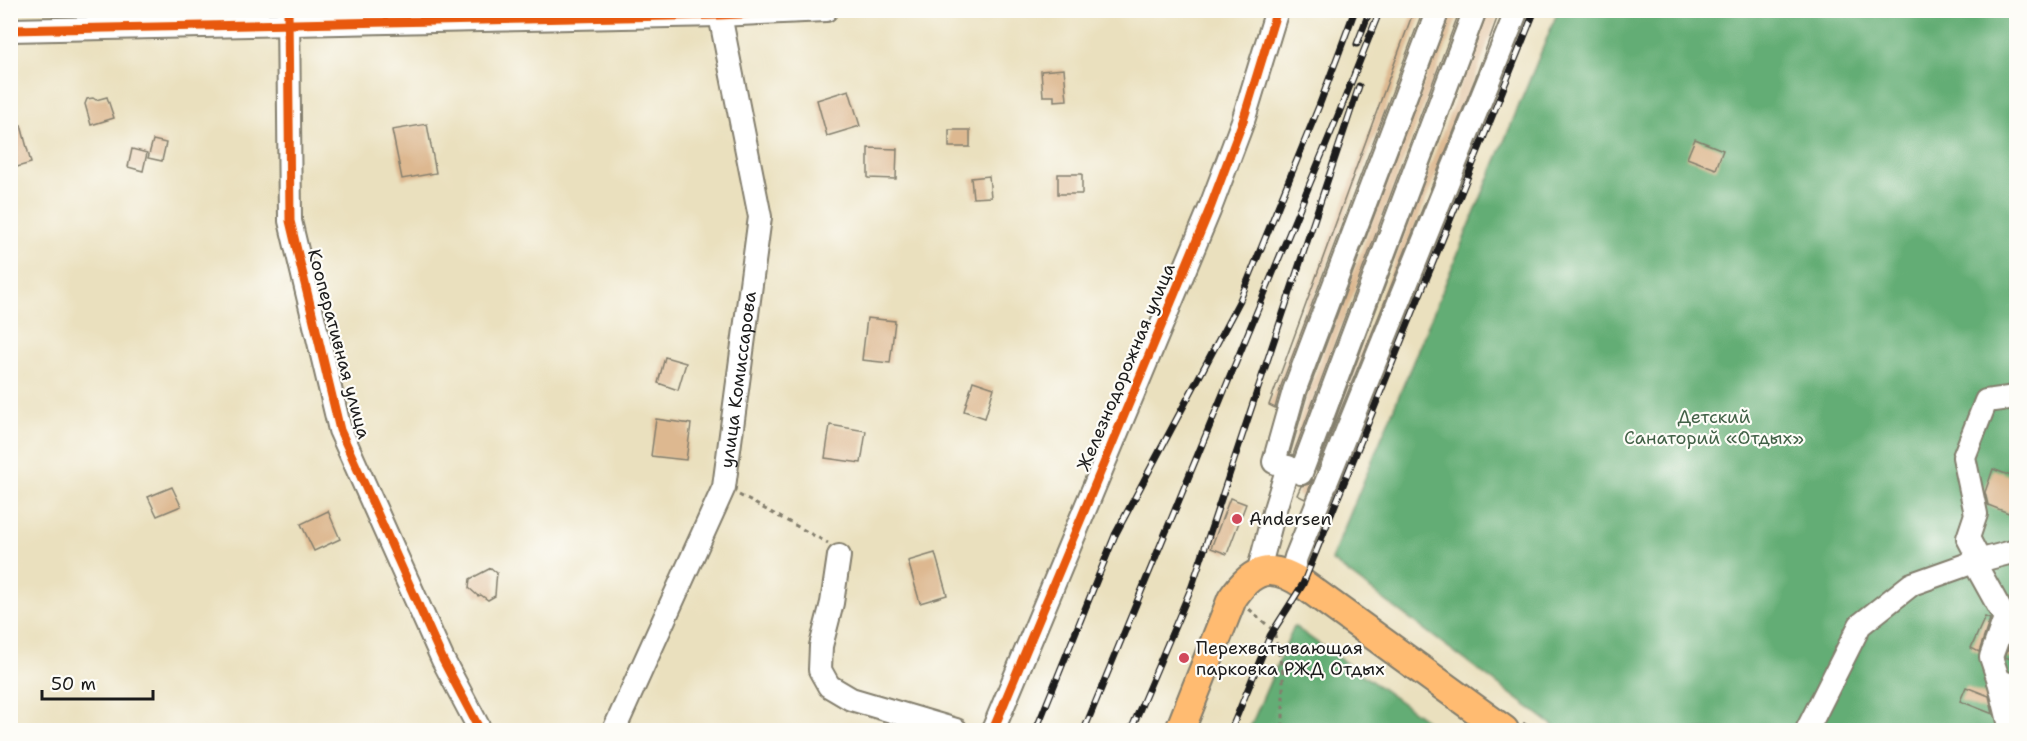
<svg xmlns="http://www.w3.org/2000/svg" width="2027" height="741" font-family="'Shantell Sans',sans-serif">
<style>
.forest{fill:#63ad74;stroke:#406448;stroke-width:1.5}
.building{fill:#ddb890}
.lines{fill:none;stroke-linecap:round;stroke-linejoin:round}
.minor-casing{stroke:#837e6d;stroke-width:26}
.major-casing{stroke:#837e6d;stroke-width:32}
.path{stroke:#837e6d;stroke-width:3;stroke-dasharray:4.5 4.5;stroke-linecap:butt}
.minor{stroke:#fff;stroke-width:22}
.major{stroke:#ffbb71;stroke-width:28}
.rail-casing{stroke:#1c1c1c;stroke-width:7}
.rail{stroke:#fdfcf7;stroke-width:4.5;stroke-dasharray:14;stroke-linecap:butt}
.cycleway-casing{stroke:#fdfcf7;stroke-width:13}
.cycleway{stroke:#e8590c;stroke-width:9}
.poi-dot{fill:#d1495b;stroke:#fdfcf7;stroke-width:2}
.labels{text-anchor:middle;stroke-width:4.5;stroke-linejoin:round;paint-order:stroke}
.street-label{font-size:18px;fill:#1c1c1c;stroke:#fdfcf7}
.park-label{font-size:18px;fill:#426147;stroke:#fdfcf7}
.poi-label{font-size:18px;fill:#1c1c1c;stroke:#fdfcf7;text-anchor:start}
</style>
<rect width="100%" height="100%" fill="#fdfcf7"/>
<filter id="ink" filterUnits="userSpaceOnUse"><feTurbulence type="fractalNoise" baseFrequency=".0167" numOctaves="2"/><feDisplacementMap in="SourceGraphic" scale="12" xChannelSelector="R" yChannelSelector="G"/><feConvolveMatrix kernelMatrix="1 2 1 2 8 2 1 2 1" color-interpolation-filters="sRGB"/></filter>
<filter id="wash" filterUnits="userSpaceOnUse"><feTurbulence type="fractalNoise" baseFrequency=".008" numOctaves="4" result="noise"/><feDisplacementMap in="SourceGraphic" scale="24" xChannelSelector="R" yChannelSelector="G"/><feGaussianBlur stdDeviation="1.35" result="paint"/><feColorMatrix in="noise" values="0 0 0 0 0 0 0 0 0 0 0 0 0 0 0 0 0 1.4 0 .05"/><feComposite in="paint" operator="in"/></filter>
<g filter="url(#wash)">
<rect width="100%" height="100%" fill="#eae0be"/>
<g class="forest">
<polygon points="1558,11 2016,11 2016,730 1559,730 1331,560"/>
<polygon points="1294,626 1440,730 1249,730"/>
</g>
<g id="blocks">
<g class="building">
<polygon points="1414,10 1423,10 1281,386 1275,408 1269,405"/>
<polygon points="1451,10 1460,10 1293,455 1290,454 1307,395"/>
<polygon points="1488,10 1500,10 1475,79 1316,471"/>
<polygon points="1064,69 1067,100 1054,101 1054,96 1043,96 1041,71"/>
<polygon points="849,90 860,126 827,136 817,100"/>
<polygon points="107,97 114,118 91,125 85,104 87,99 93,98 96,100"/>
<polygon points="427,124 436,173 402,179 392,130"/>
<polygon points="21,125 31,163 10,169 10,128"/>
<rect x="949" y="130" width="21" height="17"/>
<polygon points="1695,139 1723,150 1716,169 1687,158"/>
<polygon points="153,140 166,143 162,161 148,158"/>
<polygon points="868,148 897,149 896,179 868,178"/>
<polygon points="132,149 147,153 143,171 128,167"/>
<rect x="1058" y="174" width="24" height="20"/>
<polygon points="989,176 991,197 973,198 971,178"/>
<polygon points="867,318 895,321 890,363 862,360"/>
<polygon points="665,357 686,363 678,390 658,383"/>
<polygon points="973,381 994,388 985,418 964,411"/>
<polygon points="656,419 691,424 686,460 651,456"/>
<polygon points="830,425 866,431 861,463 825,458"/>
<polygon points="1993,469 2016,478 2016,516 1988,505 1985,492"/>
<polygon points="1313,479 1305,499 1297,495 1301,486 1309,484"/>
<polygon points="172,487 181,506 157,516 148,497"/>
<polygon points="1230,498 1246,504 1227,554 1211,548"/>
<polygon points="328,511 340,539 314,551 301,524"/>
<polygon points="935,553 947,595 920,603 908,561"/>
<polygon points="491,568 497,573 496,582 495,596 488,600 481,595 478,596 469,588 470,579"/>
<polygon points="1985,617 1990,619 1979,652 1971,648"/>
<polygon points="2015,630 2016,631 2016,661 2005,657"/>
<polygon points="1966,687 1989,696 1993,714 1960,701"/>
</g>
</g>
</g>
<g filter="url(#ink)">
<use href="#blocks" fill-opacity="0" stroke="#837e6d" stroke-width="1.5"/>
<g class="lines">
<g class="minor-casing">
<g id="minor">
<polyline points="288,10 290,221 340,430 443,660 480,730"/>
<polyline points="1438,10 1294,391 1274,462 1301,473 1475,10"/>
<polyline points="10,30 719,15 826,10"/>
<polyline points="839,556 832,603 821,646 820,670 829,686 851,699 956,730"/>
<polyline points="1980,561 1968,538 1976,514 1964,457 1986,401 2016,397"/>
<polyline points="1258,573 1274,512 1288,467"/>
<polyline points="1291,576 1296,557 1517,10"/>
<polyline points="1999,681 1991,657 2005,618 1974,562 2016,551"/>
<path id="s1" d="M614,730l110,-243 36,-270 -41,-207"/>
<polyline points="993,730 1209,211 1243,121 1277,10"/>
<polyline points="1807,730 1860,625 1912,584 1974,562"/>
<polyline points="2011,730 1999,681 2016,686"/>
</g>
</g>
<g class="major-casing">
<path id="major" d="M1180,730l52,-131c21,-32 40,-36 71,-15l201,146"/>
</g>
<g class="path">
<polyline points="739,495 828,543"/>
<polyline points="1249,609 1274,631 1283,673 1283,730"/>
<polyline points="1523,723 1534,730"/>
</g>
<use href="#minor" class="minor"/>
<use href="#major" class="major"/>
<g class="rail-casing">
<g id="rail">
<polyline points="1357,44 1370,10"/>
<polyline points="1036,730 1115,535 1240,300 1319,106 1355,10"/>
<polyline points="1084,730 1339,113 1380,10"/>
<polyline points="1131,730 1192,586 1359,86"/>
<polyline points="1231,730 1270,636 1303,584 1535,10"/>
</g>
</g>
<use href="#rail" class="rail"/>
<g class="cycleway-casing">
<g id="cycleway">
<polyline points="288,10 290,221 340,430 443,660 480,730"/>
<polyline points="10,30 719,15 826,10"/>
<polyline points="993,730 1209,211 1243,121 1277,10"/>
</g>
</g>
<use href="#cycleway" class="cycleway"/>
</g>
</g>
<g class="poi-dot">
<circle cx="1237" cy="519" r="6"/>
<circle cx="1184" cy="658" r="6"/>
</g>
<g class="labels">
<g class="street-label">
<text transform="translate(339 344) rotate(75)" y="6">Кооперативная улица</text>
<text transform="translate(1126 367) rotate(-67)" y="6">Железнодорожная улица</text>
<text dy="6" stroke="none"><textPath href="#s1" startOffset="375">улица Комиссарова</textPath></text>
</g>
<g class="park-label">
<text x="1714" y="423">Детский<tspan x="1714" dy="21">Санаторий «Отдых»</tspan></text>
</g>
<g class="poi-label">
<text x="1249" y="525">Andersen</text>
<text x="1196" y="654">Перехватывающая<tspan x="1196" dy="21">парковка РЖД Отдых</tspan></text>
</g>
</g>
<rect width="2027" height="741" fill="none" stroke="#fdfcf7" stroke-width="36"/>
<path d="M42 690v9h111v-9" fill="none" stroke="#1c1c1c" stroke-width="3"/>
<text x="51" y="690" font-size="18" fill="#1c1c1c" stroke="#fdfcf7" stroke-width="4.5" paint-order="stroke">50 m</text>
</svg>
